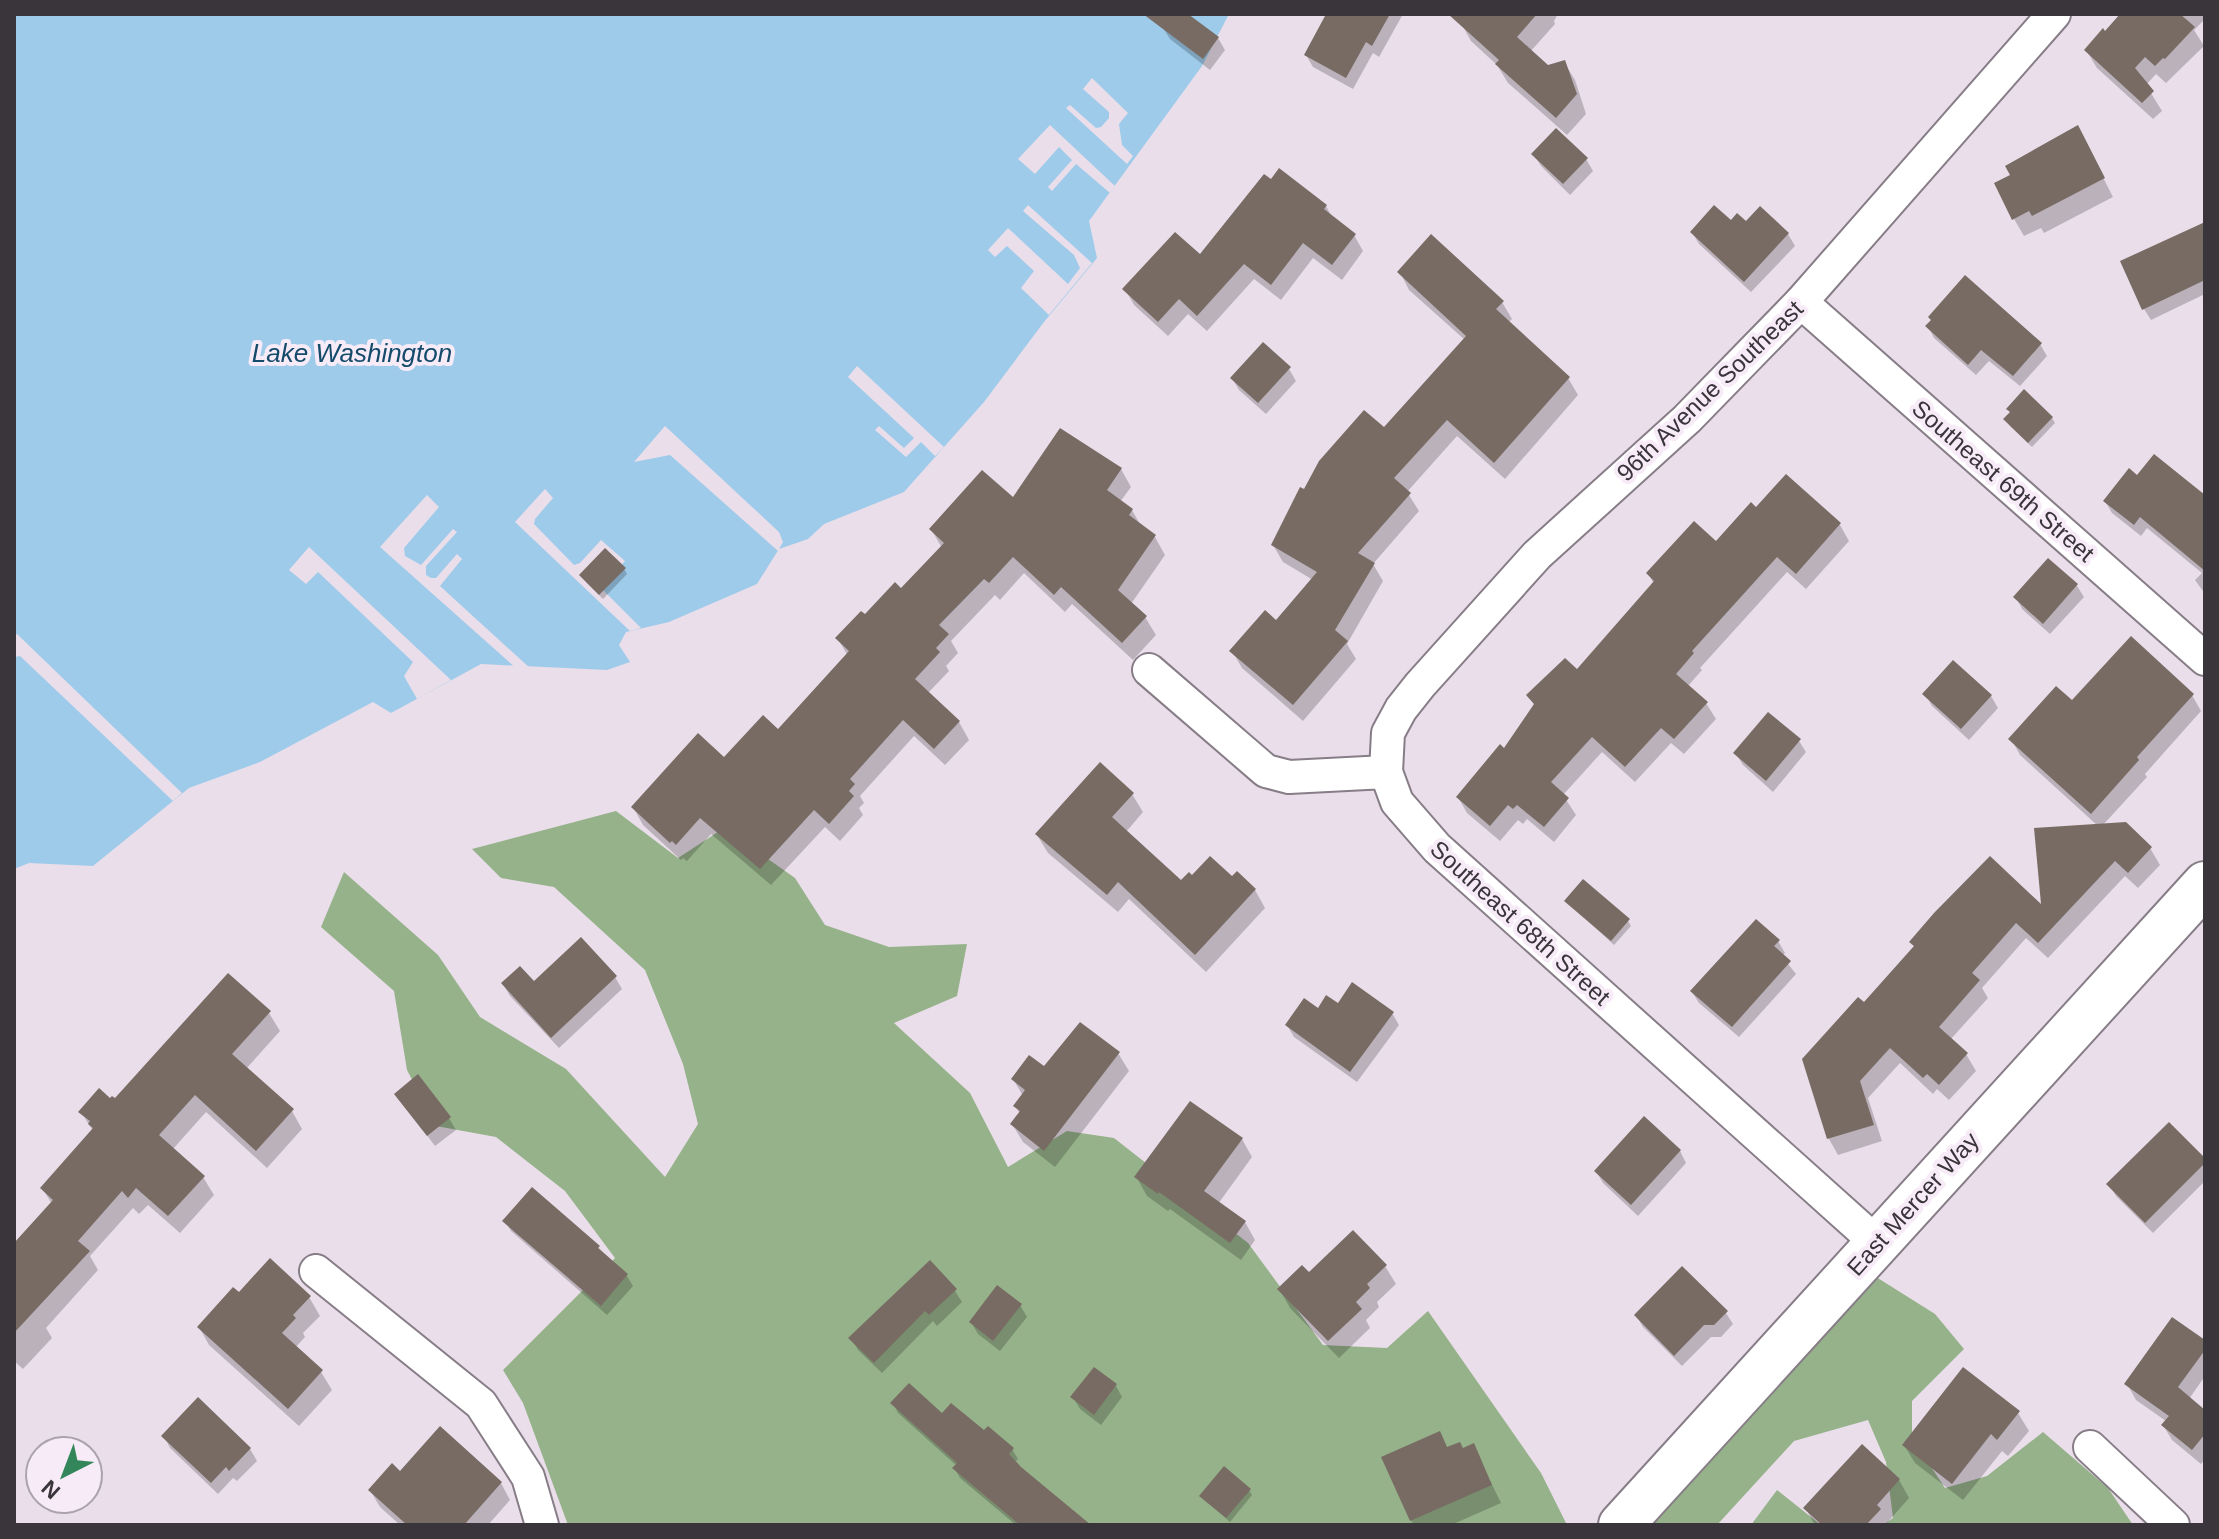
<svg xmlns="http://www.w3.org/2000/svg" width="2219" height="1539" font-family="Helvetica,sans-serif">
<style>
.forest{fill:#96b28a}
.water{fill:#9ecbea}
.pier{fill:#eadeea}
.shadow{fill:#0003}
.building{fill:#786b63}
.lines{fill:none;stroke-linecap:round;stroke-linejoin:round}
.street-casing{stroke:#877d87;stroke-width:36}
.secondary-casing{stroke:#877d87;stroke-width:48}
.street{stroke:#fff;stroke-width:32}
.secondary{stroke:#fff;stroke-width:44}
.labels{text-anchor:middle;stroke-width:8;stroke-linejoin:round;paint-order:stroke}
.street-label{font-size:24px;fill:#3a353a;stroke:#f7ebf7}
.water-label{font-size:26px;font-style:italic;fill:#144b6a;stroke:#f7ebf7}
</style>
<rect width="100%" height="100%" fill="#eadeea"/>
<g class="forest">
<polygon points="616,811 678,858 724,828 795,878 825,925 889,947 967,944 957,996 894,1023 970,1093 1008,1167 1067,1131 1114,1138 1248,1243 1323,1345 1387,1348 1428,1311 1541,1473 1567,1525 568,1525 523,1403 503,1370 615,1258 565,1191 496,1137 436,1126 407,1070 394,991 321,927 344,872 438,955 480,1017 566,1069 665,1177 698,1124 683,1064 645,970 554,887 501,878 472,849"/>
<polygon points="1873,1275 1935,1314 1964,1349 1912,1401 1912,1438 1945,1488 1987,1476 2043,1432 2108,1488 2133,1525 1883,1525 1893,1518 1886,1462 1868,1420 1794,1441 1717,1525 1652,1525"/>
<polygon points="1777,1490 1821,1525 1822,1525 1751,1525"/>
</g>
<polygon class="water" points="14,14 1229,14 1202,66 1089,221 1097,258 1044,322 984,402 904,492 824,524 808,539 779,549 757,584 669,622 626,632 619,645 630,662 607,670 481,664 391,713 373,702 260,762 189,788 93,866 29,863 14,869"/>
<g class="pier">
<polygon points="1092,78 1128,113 1119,124 1122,145 1133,156 1127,164 1066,108 1070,105 1096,128 1101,127 1109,118 1109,112 1083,89"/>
<polygon points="1050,125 1115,186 1110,193 1076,164 1052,191 1048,187 1072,160 1059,147 1035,174 1018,159"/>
<polygon points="1028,205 1092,263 1049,315 1021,288 1034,271 1007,246 995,257 988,250 1008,228 1068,284 1080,268 1074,255 1023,211"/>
<polygon points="857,366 944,447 935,456 921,442 906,457 875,430 879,426 904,448 914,438 848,377"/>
<polygon points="665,426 779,532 783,542 778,551 670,455 634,462"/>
<polygon points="545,489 553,498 535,519 534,524 574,565 580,563 601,540 625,561 601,588 641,628 630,631 515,522"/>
<polygon points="427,495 439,507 404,548 405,556 421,565 453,529 457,532 426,566 426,575 431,578 436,578 457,554 462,559 440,586 532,670 518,670 380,547"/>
<polygon points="309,547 451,680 417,699 404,676 413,662 318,572 306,584 289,570"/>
<polygon points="17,634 182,793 173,801 20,656 14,657 14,636"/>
</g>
<g class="shadow">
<polygon points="1173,14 1184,14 1218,38 1225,50 1210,70 1170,39 1163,28"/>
<polygon points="1329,14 1403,14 1379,57 1373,53 1353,89 1313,67 1306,55"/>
<polygon points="1468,14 1558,14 1554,21 1555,24 1530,52 1547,68 1564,62 1575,80 1586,114 1567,135 1508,83 1497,65 1471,41 1461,23"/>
<polygon points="2123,14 2205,14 2205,19 2194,30 2204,46 2166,83 2156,74 2146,85 2162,111 2153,119 2097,68 2086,50"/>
<polygon points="2087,146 2113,197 2044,233 2041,228 2024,236 2014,219"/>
<polygon points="1534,155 1586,159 1593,171 1570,195 1541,166"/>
<polygon points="1326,206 1333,219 1354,235 1363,251 1342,280 1313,258 1281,300 1254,279 1207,331 1188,314 1168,336 1134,305 1125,289"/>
<polygon points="1731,223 1788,234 1795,246 1751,292 1699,244 1692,232"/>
<polygon points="2205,239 2205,294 2151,320 2144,309"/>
<polygon points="1400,272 1502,302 1512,319 1508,323 1568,378 1578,395 1505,479 1457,436 1407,492 1419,511 1373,564 1383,581 1347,644 1356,659 1303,721 1242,668 1232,651 1276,623 1313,580 1283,562 1273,545 1304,491 1384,430 1465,340 1409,290"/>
<polygon points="1928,326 2040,344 2047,356 2020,386 1989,361 1976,375 1934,338"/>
<polygon points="1289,369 1296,381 1266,414 1239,390 1232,378"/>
<polygon points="2052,418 2055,423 2032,447 2009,425"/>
<polygon points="1121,469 1131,487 1120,502 1132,510 1141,526 1155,537 1165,555 1131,604 1145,617 1156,635 1133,660 1072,604 1065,612 1024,573 1000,600 995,595 951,641 958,653 946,666 949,671 928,693 959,722 969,740 945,765 914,736 860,796 864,803 859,808 863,815 840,841 825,827 771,885 711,834 687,861 683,858 681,860 643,825 633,807 778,731 848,656 838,639 901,590 942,548 931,529 1013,500"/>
<polygon points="1786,477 1840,525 1849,541 1806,589 1787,572 1700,668 1702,670 1688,686 1706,703 1716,719 1684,754 1671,743 1635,782 1602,752 1563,795 1576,815 1554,842 1527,819 1523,824 1518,820 1500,841 1467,813 1458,797 1504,751 1535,706 1529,696 1577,672 1654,584 1648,573 1716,544 1756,510"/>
<polygon points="2137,478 2205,498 2205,594 2195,580 2202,573 2147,528 2141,536 2112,513 2105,501"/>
<polygon points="2049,560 2077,586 2084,597 2050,634 2022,609 2016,597"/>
<polygon points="624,569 627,574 603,599 585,581"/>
<polygon points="1925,694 1991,696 1998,708 1969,740 1932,706"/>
<polygon points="2192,695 2201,711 2145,774 2147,777 2103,825 2150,848 2160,865 2138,888 2125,876 2048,958 2026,938 1982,988 1988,998 1950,1040 1966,1054 1976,1071 1949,1100 1937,1089 1933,1094 1900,1063 1868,1098 1882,1141 1838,1155 1829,1139 1804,1059 1864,1004 1915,948 1911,942 2044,909 2098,826 2020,755 2011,739 2072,703"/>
<polygon points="1799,741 1806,752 1773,792 1743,765 1736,754"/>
<polygon points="1132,794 1143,812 1126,832 1182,882 1232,879 1255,890 1265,908 1206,972 1129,899 1118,912 1048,853 1037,835"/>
<polygon points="1566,901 1628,921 1631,926 1614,945"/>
<polygon points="1778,941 1785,953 1782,956 1796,974 1739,1037 1699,1003 1692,992"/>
<polygon points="615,977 622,989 559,1048 510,996 503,984"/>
<polygon points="1338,1006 1392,1013 1399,1025 1357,1082 1294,1037 1287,1025 1318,1011"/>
<polygon points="269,1013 280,1031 246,1069 292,1111 302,1129 267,1168 206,1112 173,1149 203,1177 214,1195 180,1233 148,1205 139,1214 133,1208 90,1256 98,1270 46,1328 52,1338 23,1369 14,1361 14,1246 52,1204 42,1188 93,1131 81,1112 115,1101"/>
<polygon points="1118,1053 1129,1071 1055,1167 1023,1142 1012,1124 1020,1114 1015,1106 1023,1096 1013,1079 1045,1069"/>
<polygon points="396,1094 449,1118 456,1130 435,1146"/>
<polygon points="1242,1139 1252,1157 1218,1204 1245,1222 1255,1240 1241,1260 1170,1209 1168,1211 1147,1196 1137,1178"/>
<polygon points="1680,1151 1686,1163 1638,1216 1603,1183 1596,1171"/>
<polygon points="2205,1161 2205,1181 2153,1233 2116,1196 2109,1184"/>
<polygon points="505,1221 598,1247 627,1276 633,1286 607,1315 511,1231"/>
<polygon points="930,1263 955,1291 962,1302 937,1326 933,1321 882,1373 858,1350 851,1338"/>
<polygon points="1385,1266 1396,1284 1377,1302 1379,1307 1366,1320 1370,1328 1339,1358 1290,1308 1280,1290"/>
<polygon points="239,1295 309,1297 320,1316 303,1333 305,1337 295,1348 321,1372 332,1390 299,1426 209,1345 199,1327"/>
<polygon points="1020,1305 1027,1317 1000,1351 978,1334 971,1322"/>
<polygon points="1726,1313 1733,1324 1721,1337 1711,1337 1682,1366 1643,1327 1636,1315"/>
<polygon points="2205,1343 2205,1376 2189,1399 2205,1413 2205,1459 2201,1464 2172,1440 2163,1425 2166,1421 2136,1400 2127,1384"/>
<polygon points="1116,1386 1122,1397 1101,1425 1080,1409 1073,1397"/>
<polygon points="893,1403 985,1433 1012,1449 1018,1459 1015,1462 1079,1525 1016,1525 960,1478 955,1469 957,1466 898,1413"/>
<polygon points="2018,1413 2029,1431 2008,1456 2002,1451 1963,1500 1915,1463 1904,1445"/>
<polygon points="1439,1434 1448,1449 1462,1451 1473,1446 1501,1503 1451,1525 1414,1525 1411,1520"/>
<polygon points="164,1436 250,1449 257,1461 237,1481 233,1478 218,1494 170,1448"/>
<polygon points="400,1473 501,1483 510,1500 488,1525 400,1525 380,1507 370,1490"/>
<polygon points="1899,1480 1909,1498 1887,1523 1888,1525 1815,1525 1806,1509"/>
<polygon points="1249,1490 1252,1495 1230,1522 1201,1496"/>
</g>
<g class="building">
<polygon points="1143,14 1188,14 1219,37 1203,59"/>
<polygon points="1322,14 1390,14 1372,46 1366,42 1346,78 1304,55 1325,16"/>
<polygon points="1448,14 1537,14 1517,37 1548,65 1565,60 1577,94 1556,118 1495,64 1499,60"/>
<polygon points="2120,14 2180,14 2195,27 2165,59 2163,58 2155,66 2145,57 2135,68 2154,91 2142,103 2084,50 2103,28 2105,31"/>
<polygon points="2078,125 2105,178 2032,216 2029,211 2012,220 1994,183 2010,175 2005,166"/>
<polygon points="1556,128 1588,158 1563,184 1531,154"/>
<polygon points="1279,168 1327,205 1324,209 1356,234 1332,265 1303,243 1271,285 1244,264 1197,316 1179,299 1158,322 1122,289 1175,232 1200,254 1264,174 1271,179"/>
<polygon points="1714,205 1731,220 1737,213 1746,221 1760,206 1789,233 1744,282 1690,232"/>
<polygon points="2205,222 2205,280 2142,310 2120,261"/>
<polygon points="1431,234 1504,301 1496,309 1570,377 1494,463 1447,420 1394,478 1411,493 1358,553 1375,563 1335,630 1348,641 1293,705 1229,651 1265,610 1276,620 1317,572 1271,545 1300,487 1304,489 1319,461 1364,410 1384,427 1466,336 1397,272"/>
<polygon points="1965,275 2042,343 2013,376 1981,350 1968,365 1925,326 1931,320 1928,317"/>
<polygon points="1263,342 1291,367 1258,403 1230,378"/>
<polygon points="2024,389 2053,417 2028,443 2003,419 2010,412 2006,409"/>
<polygon points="1060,428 1122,468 1107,490 1133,509 1129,515 1156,535 1118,590 1147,616 1122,643 1061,587 1054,595 1013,557 989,583 984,579 939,625 949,634 936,648 940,652 915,679 960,721 934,749 903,720 850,779 855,784 849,791 854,796 829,824 814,810 760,869 700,818 676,845 672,841 670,843 631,807 698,733 724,757 763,715 778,729 849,651 835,638 861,611 865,614 895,582 901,588 944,543 929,529 982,470 1013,497"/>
<polygon points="2154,454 2205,495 2205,571 2140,517 2134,525 2103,501 2129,468 2137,475"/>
<polygon points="1786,474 1841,523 1796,574 1777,557 1692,651 1694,653 1676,674 1708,702 1674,739 1661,728 1625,767 1592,737 1551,782 1569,798 1544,827 1517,805 1513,809 1508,805 1490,826 1456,797 1500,744 1504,748 1534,704 1526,695 1565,658 1577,669 1654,581 1646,573 1694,521 1716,541 1751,502 1756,507"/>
<polygon points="605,548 626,568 599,595 579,575"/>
<polygon points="2048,558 2078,584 2043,624 2013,597"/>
<polygon points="2131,636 2194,694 2137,757 2139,760 2091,814 2008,739 2056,686 2072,700"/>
<polygon points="1953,660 1992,695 1961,729 1922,694"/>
<polygon points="1768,712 1801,739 1766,781 1733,753"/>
<polygon points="1100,762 1134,793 1112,817 1181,880 1189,872 1192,875 1210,856 1232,876 1237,871 1256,889 1195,955 1118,882 1107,895 1035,834"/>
<polygon points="2126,822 2152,847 2128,873 2115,861 2038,943 2016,923 1972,973 1980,980 1939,1027 1968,1053 1939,1085 1927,1074 1923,1078 1890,1048 1860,1081 1874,1125 1827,1139 1802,1059 1858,997 1864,1002 1914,946 1909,942 1934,913 1990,856 2041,904 2034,828"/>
<polygon points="1583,879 1630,919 1611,941 1564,901"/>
<polygon points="1756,919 1780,940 1774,946 1791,961 1732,1027 1690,991"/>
<polygon points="581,937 617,976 551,1038 501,983 520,966 534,981"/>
<polygon points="228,973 271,1011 232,1054 294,1109 256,1151 195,1095 159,1135 205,1176 168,1216 136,1188 128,1198 122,1191 78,1241 90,1251 14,1333 14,1243 53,1200 40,1188 93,1128 88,1124 90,1121 78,1112 99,1088 110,1098 112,1096 115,1098"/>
<polygon points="1352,982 1394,1012 1350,1072 1285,1025 1304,998 1318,1008 1326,995 1338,1003"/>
<polygon points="1080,1022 1120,1052 1044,1151 1010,1124 1020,1111 1013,1106 1025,1090 1011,1079 1029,1055 1044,1066"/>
<polygon points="418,1074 451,1117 427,1136 394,1094"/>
<polygon points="1190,1101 1243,1138 1204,1191 1246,1221 1230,1243 1159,1192 1158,1194 1134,1177"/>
<polygon points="1644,1116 1681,1150 1631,1205 1594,1171"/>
<polygon points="2169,1122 2205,1158 2205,1163 2145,1223 2106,1184"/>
<polygon points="532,1187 600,1246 598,1248 628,1274 601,1306 502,1221"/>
<polygon points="1353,1230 1387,1265 1367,1284 1370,1288 1356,1302 1362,1309 1328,1341 1277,1289 1302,1265 1309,1272"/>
<polygon points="270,1258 311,1296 293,1315 296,1318 282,1333 323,1370 288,1409 197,1327 233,1287 239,1292"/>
<polygon points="930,1260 957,1289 929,1315 925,1311 874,1363 848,1338"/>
<polygon points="1682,1266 1728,1311 1714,1325 1704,1325 1674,1356 1634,1315"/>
<polygon points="997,1285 1022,1304 993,1341 969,1322"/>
<polygon points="2172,1317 2205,1340 2205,1350 2178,1387 2205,1410 2205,1434 2192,1450 2161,1425 2169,1416 2124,1384"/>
<polygon points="1094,1367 1117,1384 1094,1415 1070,1397"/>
<polygon points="1963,1367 2020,1411 1997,1440 1991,1434 1952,1484 1902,1445"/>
<polygon points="909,1383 942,1413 951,1403 984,1430 988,1426 1014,1448 1009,1454 1021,1467 1091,1525 1020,1525 952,1468 957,1463 890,1403"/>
<polygon points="198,1397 251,1448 229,1471 226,1467 211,1483 161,1436"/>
<polygon points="440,1426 502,1482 464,1525 407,1525 368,1490 392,1463 400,1471"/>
<polygon points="1440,1431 1447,1447 1460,1442 1463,1448 1474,1443 1492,1485 1410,1521 1381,1457"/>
<polygon points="1862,1444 1900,1479 1877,1505 1881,1509 1866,1525 1822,1525 1803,1508"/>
<polygon points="1224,1466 1251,1489 1226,1518 1199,1496"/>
</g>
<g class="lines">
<g class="street-casing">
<g id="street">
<polyline points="1801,302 2205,659"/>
<polyline points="1149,670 1266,771 1289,777 1386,772 1397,802 1437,848 1877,1243"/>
<polyline points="1386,772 1388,733 1401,709 1420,685 1537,555 1687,419 1801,302 2054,14"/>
<polyline points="316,1271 481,1404 528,1477 542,1525"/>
<polyline points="2090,1447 2173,1525"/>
</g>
</g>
<g class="secondary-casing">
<polyline id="secondary" points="1621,1525 2205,884"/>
</g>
<use href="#street" class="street"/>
<use href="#secondary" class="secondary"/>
</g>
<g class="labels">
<g class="street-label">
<text transform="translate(1710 391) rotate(-44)" y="8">96th Avenue Southeast</text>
<text transform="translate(2003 481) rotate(41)" y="8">Southeast 69th Street</text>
<text transform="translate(1520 923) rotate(42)" y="8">Southeast 68th Street</text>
<text transform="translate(1913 1204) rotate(-48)" y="8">East Mercer Way</text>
</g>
<g class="water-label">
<text x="352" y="362">Lake Washington</text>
</g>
</g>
<rect width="2219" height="1539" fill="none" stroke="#3a353a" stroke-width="32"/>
<g transform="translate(64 1475) rotate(222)"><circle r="38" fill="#f7ebf7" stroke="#aba2ab" stroke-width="2"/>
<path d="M0-6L14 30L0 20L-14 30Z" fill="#328659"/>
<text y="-12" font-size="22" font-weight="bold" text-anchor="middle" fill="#3a353a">N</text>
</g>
</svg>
